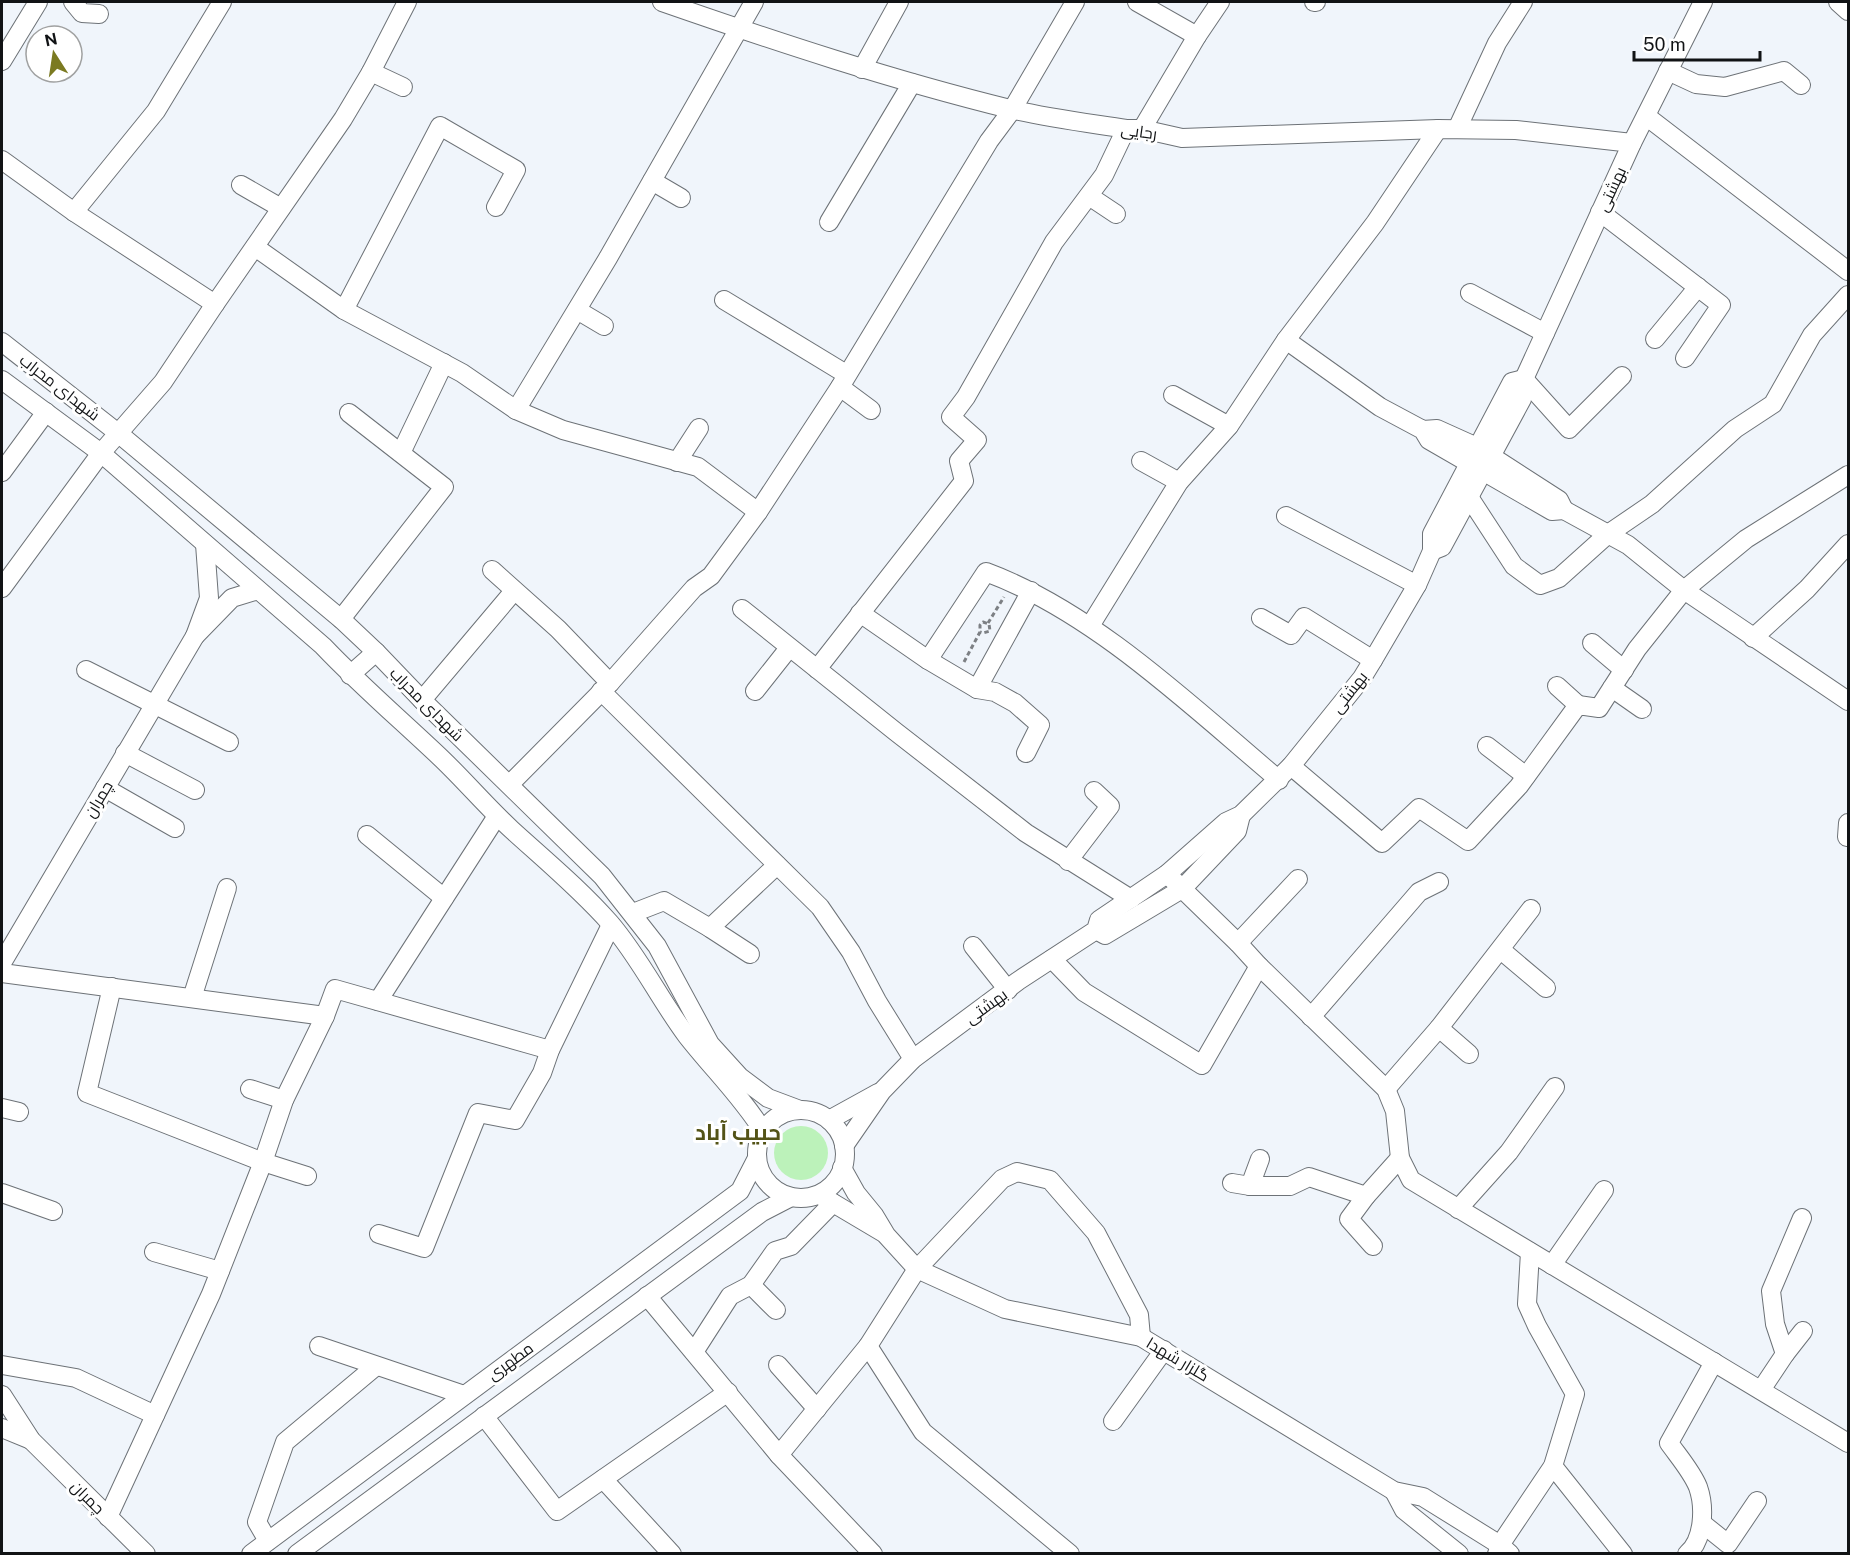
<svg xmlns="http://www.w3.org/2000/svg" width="1850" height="1555" font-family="'Public Sans',Cairo,sans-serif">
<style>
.green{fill:#bcf2ba}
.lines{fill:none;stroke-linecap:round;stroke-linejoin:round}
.minor-casing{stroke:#6d7277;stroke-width:20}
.path{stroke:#7d8084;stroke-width:3;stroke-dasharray:4.5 3;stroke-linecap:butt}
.minor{stroke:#fff;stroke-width:18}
.labels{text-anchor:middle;stroke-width:6;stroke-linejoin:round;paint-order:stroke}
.street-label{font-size:16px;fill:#111315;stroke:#fff}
.district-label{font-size:22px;font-weight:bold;fill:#535317;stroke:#fff}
</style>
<rect width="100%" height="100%" fill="#f0f5fb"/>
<circle class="green" cx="801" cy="1153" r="27"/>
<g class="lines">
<g class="minor-casing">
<g id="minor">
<polyline points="73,2 82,13 99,14"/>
<path d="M662,2c115,40 230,78 348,107 38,9 78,14 116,20h16l40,9 256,-9 78,1 116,13"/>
<polyline points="1137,2 1197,36"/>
<polyline points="1314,2 1316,2"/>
<polyline points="1838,2 1848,11"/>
<polyline points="2,61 38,2"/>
<polyline points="862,69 899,2"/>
<polyline points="1668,71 1696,84 1725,87 1784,71 1801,85"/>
<polyline points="371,72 403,87"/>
<polyline points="1646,116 1848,271"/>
<polyline points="1142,129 1197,36 1220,2"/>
<polyline points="1457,129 1497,43 1523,2"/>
<polyline points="2,160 74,212 215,304"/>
<polyline points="652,181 681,198"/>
<polyline points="241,185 281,208"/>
<polyline points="1089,196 1116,214"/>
<polyline points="74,212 156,111 222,2"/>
<polyline points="1600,212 1721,305 1685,358"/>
<polyline points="829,222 912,83"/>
<polyline points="255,247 344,310 462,373 516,410 563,430 698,467 758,512"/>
<polyline points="1470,293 1545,333"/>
<polyline points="724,300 846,374"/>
<polyline points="344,310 440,126 516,170 496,207"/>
<polyline points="577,310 604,326"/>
<polyline points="1655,339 1698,287"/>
<polyline points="1286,340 1380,407 1423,430 1437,429 1477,447 1559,500 1564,510 1552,511 1429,440 1423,430"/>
<polyline points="2,342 118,433 341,619 376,652 422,700 602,876 657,946 710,1044 740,1077 768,1098 800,1110"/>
<polyline points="1524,379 1569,429 1622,376"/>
<path d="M2,380l99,73 222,193c38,40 79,75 119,113 24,23 45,48 70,71 33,30 68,59 98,93 30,35 50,77 77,113 25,32 55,61 76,95"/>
<polyline points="840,387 871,410"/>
<polyline points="1173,395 1229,426"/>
<polyline points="516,410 608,258 754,2"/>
<polyline points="401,453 444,363"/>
<polyline points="1141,461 1179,482"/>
<polyline points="677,462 699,428"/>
<polyline points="2,472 46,412"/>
<polyline points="1469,497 1514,566 1540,585 1559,578 1608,534 1652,504 1735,429 1773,404 1812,335 1848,295"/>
<polyline points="1564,510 1628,545 1684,590 1848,701"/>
<polyline points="1286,516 1417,585"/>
<polyline points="205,544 209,598 195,636 232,598 258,590"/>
<polyline points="1432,551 1442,547 1522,399 1524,379 1632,143 1703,2"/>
<polyline points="492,570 558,629 610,683"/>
<polyline points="2,588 101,453 163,382 215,304 343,119 371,72 407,2"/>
<polyline points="742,609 896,732 1026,833 1131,899"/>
<polyline points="860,613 928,660 977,689 995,692 1015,703 1040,725 1026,753"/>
<polyline points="1261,618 1291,635 1304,617 1373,660"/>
<polyline points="341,619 444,487 349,413"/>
<polyline points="1090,626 1179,482 1229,426 1286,340 1375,223 1438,129"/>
<polyline points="1753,638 1807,589 1848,544"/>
<polyline points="1592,643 1624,670"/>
<path d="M928,660l58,-88c108,40 205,134 293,208"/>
<polyline points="817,669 964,481 959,461 977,440 951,417 966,397 1054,242 1104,175 1126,129"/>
<polyline points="86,670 229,742"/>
<polyline points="350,675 376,652"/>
<polyline points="1557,686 1578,705"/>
<polyline points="1612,688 1642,709"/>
<polyline points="977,689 1031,591"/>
<polyline points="601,691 820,907 851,952 877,1001 913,1059"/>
<polyline points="755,691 789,648"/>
<polyline points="422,700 514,591"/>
<polyline points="1487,746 1526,776"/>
<polyline points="125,753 195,790"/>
<polyline points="1291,766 1382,843 1419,808 1468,841 1519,786 1578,705 1599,708 1637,649 1684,590 1746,539 1848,475"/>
<polyline points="510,784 610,683 694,588 711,576 758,512 840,387 989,141 1012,110 1075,2"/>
<polyline points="105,788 175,828"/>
<polyline points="367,835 444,898"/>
<polyline points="1847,837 1848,823"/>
<polyline points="1068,861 1110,806 1094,791"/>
<polyline points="1167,874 1238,943 1259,966 1386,1089 1395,1111 1400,1158 1411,1180 1848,1443"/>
<polyline points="633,913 664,901 710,928 750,954"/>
<polyline points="710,928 777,865"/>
<polyline points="1096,930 1105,935 1182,889 1237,831 1241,815"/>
<polyline points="1238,943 1298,879"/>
<polyline points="973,946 1008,990"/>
<polyline points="1501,950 1546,988"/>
<polyline points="1052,959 1084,992 1202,1065 1259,966"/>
<polyline points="2,963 195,636"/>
<polyline points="2,973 325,1016"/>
<polyline points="112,987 87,1093 263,1162 307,1176"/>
<polyline points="192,998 227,888"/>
<polyline points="378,1001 497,816"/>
<polyline points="1311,1017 1419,892 1439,882"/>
<polyline points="1439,1028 1469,1054"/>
<polyline points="250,1089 284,1100"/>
<polyline points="1386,1089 1439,1028 1531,909"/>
<polyline points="2,1108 19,1112"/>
<circle cx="801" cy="1154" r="44"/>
<polyline points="829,1120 878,1093"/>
<polyline points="844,1146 882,1091 913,1059 1018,981 1096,930 1099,920 1167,874 1226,822 1241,815 1291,766 1362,678 1373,660 1417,585 1432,551 1432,534 1512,382 1524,379"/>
<polyline points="842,1168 856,1193 874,1215 886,1235 917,1269 1005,1309 1141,1337 1394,1491 1423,1497 1500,1545 1510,1554"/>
<polyline points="1232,1183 1250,1186 1290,1186 1309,1177 1366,1196 1400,1158"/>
<polyline points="1250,1186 1260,1159"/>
<polyline points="2,1193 53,1211"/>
<polyline points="1366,1196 1349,1219 1373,1246"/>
<polyline points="823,1197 882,1232"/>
<polyline points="1458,1209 1509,1152 1555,1087"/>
<polyline points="379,1234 424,1248 478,1113 515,1120 542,1073 550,1050 611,925"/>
<polyline points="154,1252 220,1271"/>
<polyline points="1552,1265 1604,1190"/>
<polyline points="751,1285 776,1310"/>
<polyline points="647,1296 779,1455 873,1554"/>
<polyline points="319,1346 464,1395"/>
<polyline points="868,1346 923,1432 1070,1554"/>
<polyline points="694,1352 730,1296 751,1285 775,1251 791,1246 833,1203"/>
<polyline points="1785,1354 1803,1331"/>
<polyline points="2,1365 76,1378 155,1415"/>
<polyline points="778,1365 817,1409"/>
<polyline points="1761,1390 1785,1354 1775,1324 1771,1291 1802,1218"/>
<polyline points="2,1395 31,1440 146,1554"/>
<polyline points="484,1416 557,1511 728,1392"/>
<polyline points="1113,1421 1164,1350"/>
<polyline points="2,1428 31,1440"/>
<polyline points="779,1455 868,1346 917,1269 1002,1179 1017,1172 1050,1180 1096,1233 1139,1315 1141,1337"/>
<polyline points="1553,1466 1623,1554"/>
<polyline points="603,1479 672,1554"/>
<polyline points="1394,1491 1404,1510 1459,1554"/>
<polyline points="108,1517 211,1294 263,1162 284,1100 325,1016 335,989 550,1050"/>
<polyline points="1703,1524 1728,1544 1757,1501"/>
<polyline points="268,1541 257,1522 285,1442 376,1366"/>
<polyline points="251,1554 740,1191 757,1158"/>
<polyline points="297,1554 762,1212 791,1197"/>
<polyline points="1497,1554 1500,1545 1553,1466 1575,1394 1537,1326 1527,1304 1530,1252"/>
<path d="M1687,1554c17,-14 18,-47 11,-67 -6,-15 -19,-30 -29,-44l45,-81"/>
</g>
</g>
<g class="path">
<polyline points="988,623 1004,597"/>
<polyline points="964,662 980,632 980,625 983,622 989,624 990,631 983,633 980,632"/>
</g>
<use href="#minor" class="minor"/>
</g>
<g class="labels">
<g class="street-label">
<text transform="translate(1139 131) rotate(8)" y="6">رجایی</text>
<text transform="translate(1611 189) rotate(-65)" y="6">بهشتی</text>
<text transform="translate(60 387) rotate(38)" y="6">شهدای محراب</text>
<text transform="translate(1349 692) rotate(-52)" y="6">بهشتی</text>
<text transform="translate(427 704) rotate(45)" y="6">شهدای محراب</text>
<text transform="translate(98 799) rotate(-59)" y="6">چمران</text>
<text transform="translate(986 1006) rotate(-36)" y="6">بهشتی</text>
<text transform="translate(1178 1359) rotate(31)" y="6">گلزار شهدا</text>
<text transform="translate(510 1361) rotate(-36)" y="6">مطهری</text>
<text transform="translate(88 1497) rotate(45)" y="6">چمران</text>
</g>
<g class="district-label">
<text x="738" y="1140">حبیب آباد</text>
</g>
</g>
<rect width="1850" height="1555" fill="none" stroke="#111315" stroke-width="6"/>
<g transform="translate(54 54) rotate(348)"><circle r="28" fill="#ffffff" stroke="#a0a1a1" stroke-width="1.5"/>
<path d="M0-4.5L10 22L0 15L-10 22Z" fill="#7b7a21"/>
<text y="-9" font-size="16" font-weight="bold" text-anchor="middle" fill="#111315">N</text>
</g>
<path d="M1634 51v9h126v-9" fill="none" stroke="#111315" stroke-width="3"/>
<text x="1643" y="51" font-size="18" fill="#111315" stroke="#ffffff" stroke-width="4.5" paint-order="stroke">50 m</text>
</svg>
